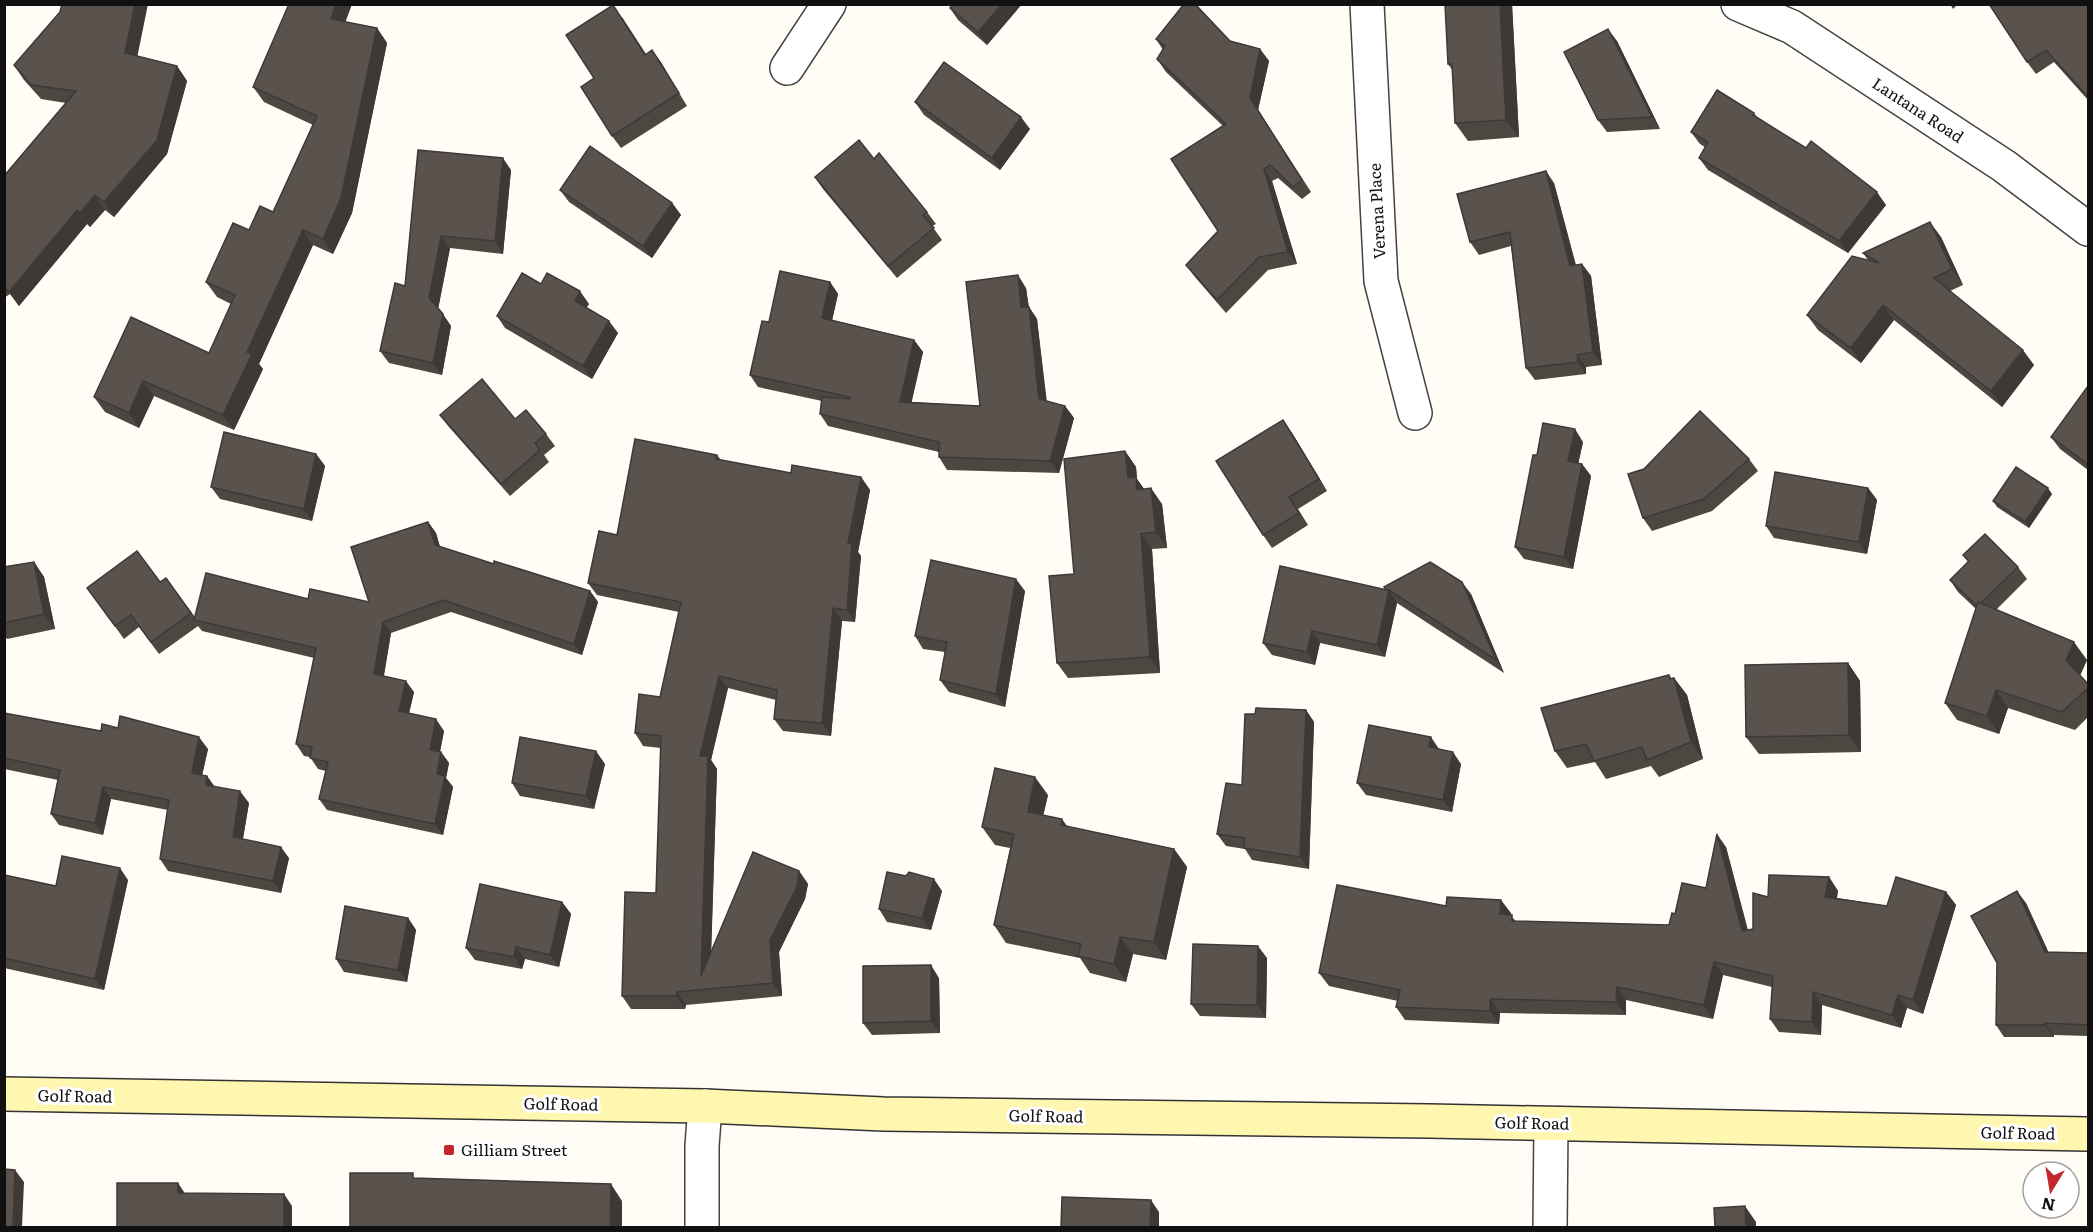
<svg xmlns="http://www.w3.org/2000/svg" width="2093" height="1232" font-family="Literata,serif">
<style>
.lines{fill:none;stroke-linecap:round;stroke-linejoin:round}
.street-casing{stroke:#444;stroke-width:36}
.secondary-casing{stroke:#333;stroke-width:36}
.street{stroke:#fff;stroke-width:33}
.secondary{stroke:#fff6b0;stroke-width:33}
.wall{fill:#4d4742}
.shaded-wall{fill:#3f3936}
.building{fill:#5a524d;stroke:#3f3936;stroke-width:1.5}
.poi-dot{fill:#c4262e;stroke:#fff;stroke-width:2}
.labels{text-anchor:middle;stroke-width:6;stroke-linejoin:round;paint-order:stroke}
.street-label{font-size:16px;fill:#111;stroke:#fff}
.poi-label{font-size:16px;fill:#111;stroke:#fff;text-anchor:start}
</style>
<rect width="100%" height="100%" fill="#fffdf5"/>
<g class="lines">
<g class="street-casing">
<g id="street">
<polyline points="1367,4 1381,281 1415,413"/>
<polyline points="1738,4 1792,27 2004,166 2088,229"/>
<polyline points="787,68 829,4"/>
<polyline points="702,1228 702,1146 705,1106"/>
<polyline points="1550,1228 1551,1124"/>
</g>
</g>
<g class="secondary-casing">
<polyline id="secondary" points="4,1094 705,1106 883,1114 1429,1121 2088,1134"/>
</g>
<use href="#street" class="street"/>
<use href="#secondary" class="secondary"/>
</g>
<g class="wall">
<polygon points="352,4 345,22 377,28 387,43 352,213 333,254 313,245 259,364 263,369 234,430 154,396 139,428 105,412 94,397 209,353 231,304 217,297 206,282 249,230 273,212 313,125 264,102 253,87"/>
<polygon points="953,4 1022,4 987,45 958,20 950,8"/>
<polygon points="1177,4 1198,4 1196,5 1230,41 1260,49 1269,61 1258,110 1311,192 1302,199 1278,178 1272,181 1297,264 1268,270 1226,313 1195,277 1186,265 1218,231 1223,126 1166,72 1157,59 1163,50 1156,39 1183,6"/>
<polygon points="1445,4 1512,4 1519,137 1468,141 1455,123 1453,71 1448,64"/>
<polygon points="1950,4 1958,4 1953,9"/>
<polygon points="2088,4 2088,100 2054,62 2036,74 2027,62"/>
<polygon points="60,12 138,56 177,66 187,81 167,154 114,217 105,210 90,227 87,224 19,306 10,294 4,298 4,176 66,103 41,99 24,80 14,65"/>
<polygon points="622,17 646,54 652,50 687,106 621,148 612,136 594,78"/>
<polygon points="1617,41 1660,129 1607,132 1598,120"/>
<polygon points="915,102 1030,129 1000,170 924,115"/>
<polygon points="1754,113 1757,117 1886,205 1848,253 1708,170 1699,158 1705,147 1700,144 1691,132"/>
<polygon points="418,150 511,170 503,254 450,248 438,308 451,326 442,375 389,363 380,351 405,286"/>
<polygon points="874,159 927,212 936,224 932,226 942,240 897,278 823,189 815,177"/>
<polygon points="1554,183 1576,265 1582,264 1591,276 1602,365 1586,367 1586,374 1535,380 1526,368 1511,246 1479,255 1470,242"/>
<polygon points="560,190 672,203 681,215 652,258 569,202"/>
<polygon points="1941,237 1963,285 1950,291 2034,365 2002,407 1894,320 1861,363 1818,330 1807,315 1868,260 1863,253"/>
<polygon points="830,282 838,294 832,320 914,340 923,352 911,402 980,406 1026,288 1029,307 1037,319 1046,401 1065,406 1074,418 1059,473 947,470 939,457 939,452 828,426 820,414 822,401 758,387 750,375 769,322"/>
<polygon points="541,284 589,304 586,307 618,333 592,379 505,328 497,316"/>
<polygon points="2088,386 2088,470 2060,449 2051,437"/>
<polygon points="440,415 546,434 555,446 544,455 549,462 510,496 449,427"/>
<polygon points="1292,433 1327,491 1298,509 1308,525 1272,548 1263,535"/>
<polygon points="1583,442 1578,464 1582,464 1591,476 1573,569 1524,559 1515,547"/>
<polygon points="1125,451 1136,467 1137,479 1144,489 1162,504 1167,548 1152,549 1160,673 1068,678 1057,663 1074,574"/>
<polygon points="316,454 325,466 312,521 220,499 211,487"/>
<polygon points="717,455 721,460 791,473 861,477 870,490 858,552 861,556 855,622 842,621 831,736 783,731 774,719 776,700 728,688 711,760 717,769 711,952 799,871 808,884 805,899 779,952 782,996 686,1005 685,1009 631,1009 622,996 656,893 661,748 643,746 635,733 660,697 679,612 597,595 588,583 617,535"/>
<polygon points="1749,459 1758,471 1712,511 1652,531 1643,518"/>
<polygon points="1868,488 1877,500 1867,554 1774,538 1766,526"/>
<polygon points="2052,494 2029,528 1997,507 1993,501"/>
<polygon points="428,522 436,533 440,547 494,564 590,591 598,602 582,655 451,612 391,633 384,676 414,692 409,713 444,731 440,752 441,752 449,763 446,778 453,787 443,835 327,810 319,799 326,771 318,769 310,757 304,756 296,744 314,658 202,631 198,626 159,654 139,627 124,639 87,588 160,582 166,578 195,617 308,599 369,602"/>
<polygon points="1963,555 2018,567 2027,579 1996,610 2087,660 2080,675 2088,684 2088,717 2075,730 2008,708 1999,734 1957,720 1945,703 1976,609 1958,592 1950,580 1968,562"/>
<polygon points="34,562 44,577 55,629 7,639 4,635 4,567"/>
<polygon points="1384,587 1471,594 1504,673 1397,603 1385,657 1320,643 1315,665 1272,655 1263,643 1385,589"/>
<polygon points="1025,591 1005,707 949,692 940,680 945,652 923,649 915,636"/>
<polygon points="1848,663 1860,681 1861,752 1759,754 1746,737"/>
<polygon points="1669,675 1671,678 1674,678 1687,695 1703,759 1659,777 1651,766 1606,779 1595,762 1567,768 1555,751"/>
<polygon points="1306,710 1314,722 1309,869 1252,860 1245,849 1226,846 1217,834 1242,785 1255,714"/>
<polygon points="4,713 101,731 208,749 202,775 207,776 215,787 249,803 243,839 289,858 281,893 168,871 160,859 168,810 111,799 103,835 59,825 51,814 58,780 4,769"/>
<polygon points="1439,749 1461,764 1452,812 1366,795 1357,783"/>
<polygon points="605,764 594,809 520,796 512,783"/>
<polygon points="1048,795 1043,815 1067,827 1174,849 1187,867 1166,960 1133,954 1126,982 1090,973 1080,958 1006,943 994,925 1010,848 995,845 982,827"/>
<polygon points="1726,847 1748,930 1753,929 1768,897 1829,877 1838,891 1837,898 1887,906 1946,892 1956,905 1923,1014 1907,1008 1901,1028 1822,1005 1821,1035 1779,1032 1770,1019 1772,987 1723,975 1713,1019 1626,1000 1626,1015 1500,1013 1499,1024 1405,1020 1396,1007 1398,1001 1329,986 1319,973 1446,906 1511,913 1510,915 1516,921 1669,925 1675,914 1706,888"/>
<polygon points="4,875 56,886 128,880 104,990 4,968"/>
<polygon points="942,891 931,930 887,922 879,909"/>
<polygon points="562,902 571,914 559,967 525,959 522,969 475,960 466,948"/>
<polygon points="2026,903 2048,952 2088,953 2088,1036 2054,1035 2054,1037 2004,1037 1996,1025"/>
<polygon points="408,918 416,930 407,982 344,972 336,959"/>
<polygon points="1267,958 1266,1018 1200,1016 1191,1004"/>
<polygon points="939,978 940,1033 872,1035 863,1023"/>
</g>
<g class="shaded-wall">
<polygon points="135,4 148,4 135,68 125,53"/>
<polygon points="336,4 352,4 341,34 331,19"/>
<polygon points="1002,4 1022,4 987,45 978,32"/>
<polygon points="1500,4 1512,4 1519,137 1506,120"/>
<polygon points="377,28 387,43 352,213 333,254 323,239"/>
<polygon points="1608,29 1617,41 1660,129 1652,117"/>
<polygon points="1260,49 1269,61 1258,110 1311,192 1250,98"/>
<polygon points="652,50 661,62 687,106 679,93"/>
<polygon points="177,66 187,81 167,154 114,217 104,202"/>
<polygon points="1021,117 1030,129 1000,170 992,158"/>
<polygon points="503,158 511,170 503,254 495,241"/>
<polygon points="1264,169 1272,181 1297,264 1288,252"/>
<polygon points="1546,171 1554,183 1579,278 1570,266"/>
<polygon points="1877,192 1886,205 1848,253 1839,241"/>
<polygon points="95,195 105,210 90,227 80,213"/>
<polygon points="672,203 681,215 652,258 643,246"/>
<polygon points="77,210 87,224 19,306 9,292"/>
<polygon points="1930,222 1941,237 1963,285 1952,269"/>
<polygon points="303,230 313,245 259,364 263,369 234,430 223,415 247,352"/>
<polygon points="441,236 450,248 438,310 429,298"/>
<polygon points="1582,264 1591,276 1602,365 1593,352"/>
<polygon points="1018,275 1026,288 1030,320 1021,307"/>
<polygon points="830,282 838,294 830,330 822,318"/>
<polygon points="580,291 589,304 583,313 575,301"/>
<polygon points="1883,305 1894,320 1861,363 1851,348"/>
<polygon points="1029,307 1037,319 1048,411 1039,399"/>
<polygon points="443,314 451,326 442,375 433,363"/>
<polygon points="609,321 618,333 592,379 583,366"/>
<polygon points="914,340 923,352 909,414 900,402"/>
<polygon points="2023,350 2034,365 2002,407 1991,391"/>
<polygon points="1577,355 1586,367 1586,374 1578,362"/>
<polygon points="143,381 154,396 139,428 129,413"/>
<polygon points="1065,406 1074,418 1059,473 1050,461"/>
<polygon points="1283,420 1292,433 1327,491 1319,479"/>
<polygon points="1575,429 1583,442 1576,474 1568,461"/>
<polygon points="1125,451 1136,467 1137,479 1147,493 1148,505 1128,478"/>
<polygon points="316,454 325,466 312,521 304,509"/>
<polygon points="1582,464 1591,476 1573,569 1564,557"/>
<polygon points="861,477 870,490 858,552 861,556 855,622 847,610 848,543"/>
<polygon points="1151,488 1162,504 1167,548 1156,532"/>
<polygon points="1868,488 1877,500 1867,554 1859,542"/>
<polygon points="2048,488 2052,494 2029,528 2025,522"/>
<polygon points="428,522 436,533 443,557 435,545"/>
<polygon points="1141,534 1152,549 1160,673 1150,657"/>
<polygon points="34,562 44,577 55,629 44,614"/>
<polygon points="1016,579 1025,591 1005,707 996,694"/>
<polygon points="1462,582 1471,594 1504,673 1496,660"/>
<polygon points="1389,590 1397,603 1385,657 1377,645"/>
<polygon points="590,591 598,602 582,655 574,644"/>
<polygon points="833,608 842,621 831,736 822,723"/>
<polygon points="383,622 391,633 382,685 374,674"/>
<polygon points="1312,631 1320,643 1315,665 1307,652"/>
<polygon points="2074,642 2087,660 2079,678 2066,660"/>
<polygon points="1848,663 1860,681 1861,752 1849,735"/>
<polygon points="1669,675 1677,686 1674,678 1687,695 1703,759 1691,742"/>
<polygon points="719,676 728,688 711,760 717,769 710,989 701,976 700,756"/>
<polygon points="406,681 414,692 407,722 399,711"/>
<polygon points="1996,690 2008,708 1999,734 1987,716"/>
<polygon points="1306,710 1314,722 1309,869 1300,857"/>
<polygon points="436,719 444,731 438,761 430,750"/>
<polygon points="199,737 208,749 200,785 192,773"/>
<polygon points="1431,737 1439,749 1429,747"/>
<polygon points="596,751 605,764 594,809 586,796"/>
<polygon points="441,752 449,763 446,778 453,787 443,835 435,824 437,774"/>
<polygon points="1453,752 1461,764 1452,812 1443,800"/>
<polygon points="207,776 215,788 206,785"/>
<polygon points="1035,777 1048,795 1040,830 1028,812"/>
<polygon points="103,787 111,799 103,835 95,823"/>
<polygon points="240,791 249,803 241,849 233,837"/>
<polygon points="1062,819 1074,836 1061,825"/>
<polygon points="1717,834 1726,847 1751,944 1742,931"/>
<polygon points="281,847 289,858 281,893 273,881"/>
<polygon points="1174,849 1187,867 1166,960 1154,942"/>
<polygon points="120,868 128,880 104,990 95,979"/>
<polygon points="799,871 808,884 805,899 779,952 782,996 773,983 770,940"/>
<polygon points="1829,877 1838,891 1834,910 1825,897"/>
<polygon points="934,879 942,891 931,930 922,918"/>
<polygon points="2017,891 2026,903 2054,964 2045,952"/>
<polygon points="1946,892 1956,905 1923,1014 1913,1000"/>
<polygon points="1501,900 1511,913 1510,927 1500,914"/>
<polygon points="562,902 571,914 559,967 550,955"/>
<polygon points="408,918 416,930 407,982 398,970"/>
<polygon points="1120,937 1133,954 1126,982 1114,964"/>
<polygon points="1258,946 1267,958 1266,1018 1257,1005"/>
<polygon points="516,947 525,959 522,969 514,957"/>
<polygon points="1714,962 1723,975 1713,1019 1704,1005"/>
<polygon points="931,965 939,978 940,1033 931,1021"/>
<polygon points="1617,987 1626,1000 1626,1015 1616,1002"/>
<polygon points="677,992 686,1005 685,1009 676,996"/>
<polygon points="1813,992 1822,1005 1821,1035 1812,1022"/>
<polygon points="1898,995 1907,1008 1901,1028 1892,1015"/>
<polygon points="1490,999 1500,1013 1499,1024 1490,1011"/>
<polygon points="2045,1023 2054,1035 2054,1037 2045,1025"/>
<polygon points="15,1170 24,1182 22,1227 13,1227"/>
<polygon points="178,1183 186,1195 178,1193"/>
<polygon points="611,1184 622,1201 622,1227 610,1227"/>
<polygon points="284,1194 292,1206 292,1227 284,1227"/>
<polygon points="1151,1200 1159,1212 1159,1227 1150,1227"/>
<polygon points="1745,1206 1756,1222 1756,1227 1746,1227"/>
</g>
<g class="building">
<polygon points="62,4 135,4 125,53 177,66 157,140 104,202 95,195 80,213 77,210 9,292 4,286 4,176 76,91 31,85 14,65 60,12"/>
<polygon points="289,4 336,4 331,19 377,28 341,198 323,239 303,230 247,352 252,354 223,415 143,381 129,413 94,397 131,317 209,353 235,295 206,282 233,223 249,230 260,206 273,212 317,116 253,87"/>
<polygon points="953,4 1002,4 978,32 950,8"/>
<polygon points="1184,4 1195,4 1230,41 1260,49 1250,98 1302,180 1293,187 1270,165 1264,169 1288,252 1259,257 1217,300 1186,265 1218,231 1171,159 1226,124 1157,59 1165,46 1156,39"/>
<polygon points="1445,4 1500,4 1506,120 1455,123 1452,64 1448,64"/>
<polygon points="1989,4 2088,4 2088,97 2046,50 2027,62"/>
<polygon points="613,5 645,55 652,50 679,93 612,136 581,87 594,78 566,35"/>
<polygon points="1608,29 1652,117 1598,120 1564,52"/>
<polygon points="944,62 1021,117 992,158 915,102"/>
<polygon points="1717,90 1754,113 1753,115 1806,148 1811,141 1877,192 1839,241 1699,158 1708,142 1691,132"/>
<polygon points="859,140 874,159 879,153 927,212 923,215 934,228 888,266 815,177"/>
<polygon points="590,146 672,203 643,246 560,190"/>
<polygon points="418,150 503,158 495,241 441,236 429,298 443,314 433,363 380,351 395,283 405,286"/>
<polygon points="1546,171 1570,266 1582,264 1593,352 1577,355 1578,362 1526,368 1510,232 1470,242 1457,194"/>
<polygon points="1930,222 1952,269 1934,278 2023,350 1991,391 1883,305 1851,348 1807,315 1852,256 1879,263 1863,253"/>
<polygon points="780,271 830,282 822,318 914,340 900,402 980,406 966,282 1018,275 1021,307 1029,307 1039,399 1065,406 1050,461 939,457 939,442 820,414 822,397 850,399 850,397 750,375 762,321 769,322"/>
<polygon points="522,273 541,284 547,273 580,291 575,301 609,321 583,366 497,316"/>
<polygon points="482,379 515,419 526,410 546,434 535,443 540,450 501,484 440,415"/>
<polygon points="2088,386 2088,464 2051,437"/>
<polygon points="1700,411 1749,459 1704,499 1643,518 1628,474 1644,469"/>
<polygon points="1283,420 1319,479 1289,497 1299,513 1263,535 1216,461"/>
<polygon points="1543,423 1575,429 1568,461 1582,464 1564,557 1515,547 1533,455 1537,455"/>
<polygon points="224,432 316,454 304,509 211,487"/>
<polygon points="635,439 717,455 716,459 791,473 792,465 861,477 848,543 852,543 847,610 833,608 822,723 774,719 777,690 719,676 700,756 708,756 701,976 753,852 799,871 797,887 770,940 773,983 677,992 676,996 622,996 625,892 656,893 661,736 635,733 639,694 660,697 681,602 588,583 599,531 617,535"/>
<polygon points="1125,451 1128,478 1136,477 1137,490 1151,488 1156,532 1141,534 1150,657 1057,663 1049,576 1074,574 1064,459"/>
<polygon points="2016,467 2048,488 2025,522 1993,501"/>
<polygon points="1775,472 1868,488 1859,542 1766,526"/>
<polygon points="428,522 435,545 494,564 494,561 590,591 574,644 443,600 383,622 374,674 406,681 399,711 436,719 430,750 441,752 437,774 445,776 435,824 319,799 328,762 310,758 312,747 296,744 316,648 194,620 206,573 308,599 310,589 369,602 351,547"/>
<polygon points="1985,534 2018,567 1981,603 1978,602 1977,606 1950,580 1969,561 1963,555"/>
<polygon points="137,551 160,582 166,578 191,613 151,642 131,615 115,626 87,588"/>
<polygon points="931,560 1016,579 996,694 940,680 947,642 915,636"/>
<polygon points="34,562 44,614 4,623 4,567"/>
<polygon points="1430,562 1462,582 1496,660 1389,590 1377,645 1312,631 1307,652 1263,643 1280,566 1387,590 1384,587"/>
<polygon points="1978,602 2074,642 2066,660 2088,684 2088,688 2062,712 1996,690 1987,716 1945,703"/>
<polygon points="1848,663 1849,735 1746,737 1745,665"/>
<polygon points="1669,675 1670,679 1674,678 1691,742 1647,760 1642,747 1594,761 1586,744 1555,751 1541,708"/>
<polygon points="1256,708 1306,710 1300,857 1244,848 1245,838 1217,834 1226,783 1242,785 1245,714 1255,714"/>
<polygon points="4,713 101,731 102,724 118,728 120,716 199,737 192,773 207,776 206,785 240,791 233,837 281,847 273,881 160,859 169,800 103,787 95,823 51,814 60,770 4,758"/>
<polygon points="1369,725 1431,737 1429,747 1453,752 1443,800 1357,783"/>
<polygon points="520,737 596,751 586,796 512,783"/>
<polygon points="995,768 1035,777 1028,812 1062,819 1061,825 1174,849 1154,942 1120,937 1114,964 1078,956 1081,944 994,925 1014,834 982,827"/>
<polygon points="1717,834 1742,931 1753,929 1753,893 1768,897 1769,875 1829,877 1825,897 1887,906 1896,877 1946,892 1913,1000 1898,995 1892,1015 1813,992 1812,1022 1770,1019 1773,976 1714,962 1704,1005 1617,987 1616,1002 1490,999 1490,1011 1396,1007 1400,990 1319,973 1337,885 1446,906 1447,897 1501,900 1500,914 1512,915 1512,921 1669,925 1672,913 1675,914 1682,883 1706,888"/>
<polygon points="62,856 120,868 95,979 4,958 4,875 56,886"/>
<polygon points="887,872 906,876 909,872 934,879 922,918 879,909"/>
<polygon points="480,884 562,902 550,955 516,947 514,957 466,948"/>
<polygon points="2017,891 2045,952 2088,953 2088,1025 2045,1023 2045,1025 1996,1025 1997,963 1971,916"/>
<polygon points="345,906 408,918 398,970 336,959"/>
<polygon points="1193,944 1258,946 1257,1005 1191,1004"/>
<polygon points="931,965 931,1021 863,1023 863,966"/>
<polygon points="4,1169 15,1170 13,1227 4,1227"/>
<polygon points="350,1173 413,1173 413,1178 611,1184 610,1227 350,1227"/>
<polygon points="117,1183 178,1183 178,1193 284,1194 284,1227 117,1227"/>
<polygon points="1062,1197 1151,1200 1150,1227 1061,1227"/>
<polygon points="1745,1206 1746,1227 1715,1227 1714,1208"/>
</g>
<rect class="poi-dot" x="443" y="1144" width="12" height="12" rx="3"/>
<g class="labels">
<g class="street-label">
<text transform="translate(1918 110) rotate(33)" y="6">Lantana Road</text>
<text transform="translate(1377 211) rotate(-93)" y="6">Verena Place</text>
<text transform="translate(75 1096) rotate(1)" y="6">Golf Road</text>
<text transform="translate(561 1104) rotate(1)" y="6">Golf Road</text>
<text transform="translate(1046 1116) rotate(1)" y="6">Golf Road</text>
<text transform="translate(1532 1123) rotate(1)" y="6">Golf Road</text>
<text transform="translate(2018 1133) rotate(1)" y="6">Golf Road</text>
</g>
<g class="poi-label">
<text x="461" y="1156">Gilliam Street</text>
</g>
</g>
<rect width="2093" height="1232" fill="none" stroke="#111111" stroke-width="12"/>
<g transform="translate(2051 1190) rotate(191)"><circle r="28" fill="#ffffff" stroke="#a0a0a0" stroke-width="1.5"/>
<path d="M0-4.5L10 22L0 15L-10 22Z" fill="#c4262e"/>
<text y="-9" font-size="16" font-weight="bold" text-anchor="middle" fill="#111111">N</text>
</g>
</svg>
